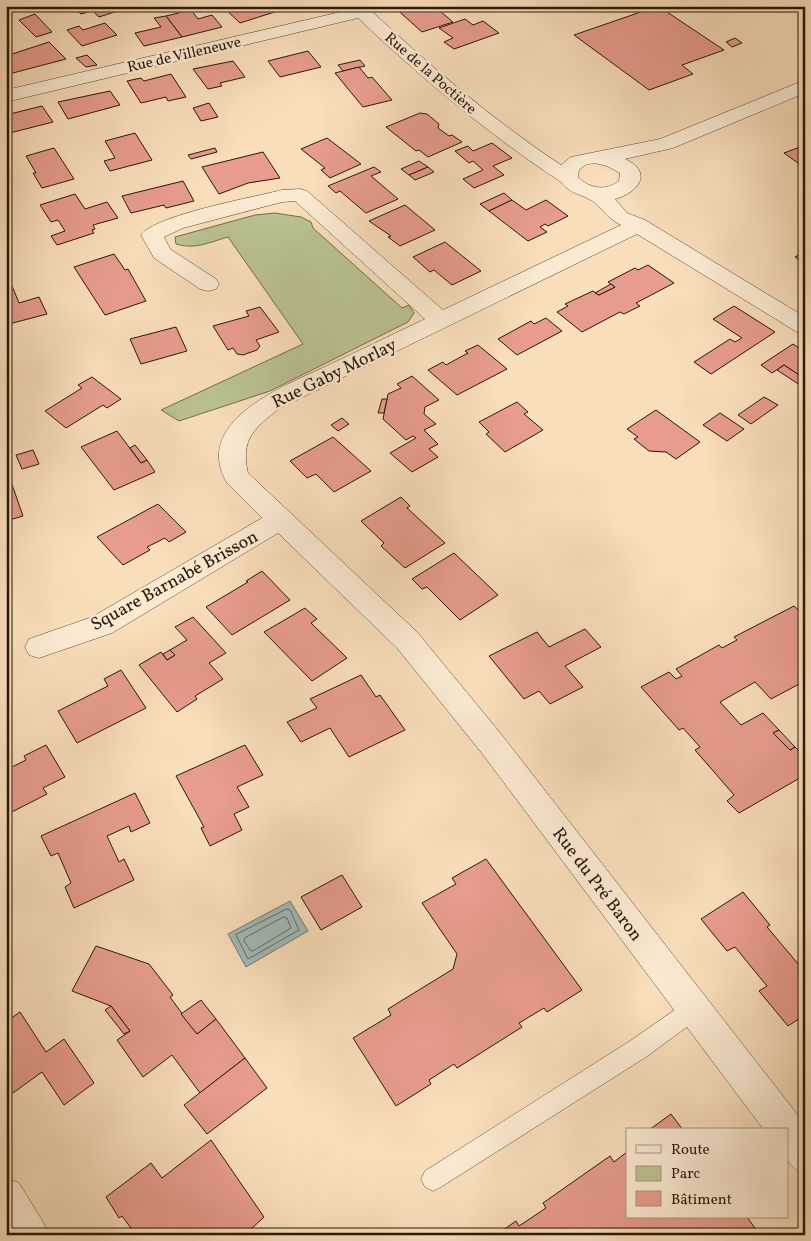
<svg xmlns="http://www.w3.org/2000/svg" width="811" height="1241" font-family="Vollkorn,serif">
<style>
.green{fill:#bac292;stroke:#716d4e}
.water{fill:#a1bab9;stroke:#717973}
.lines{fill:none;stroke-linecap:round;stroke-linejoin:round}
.shore{stroke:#646962;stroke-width:1}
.building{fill:#e79c8d;stroke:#28180b}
.lane-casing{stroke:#5c4a37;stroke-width:1}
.street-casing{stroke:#5c4a37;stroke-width:1}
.lane{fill:#fbead2;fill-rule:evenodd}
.street{fill:#fbead2;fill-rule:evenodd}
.labels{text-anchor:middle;stroke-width:5;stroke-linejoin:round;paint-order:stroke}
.far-street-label{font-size:15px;fill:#28180b;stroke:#fbead2}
.street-label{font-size:18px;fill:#28180b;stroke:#fbead2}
</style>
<rect width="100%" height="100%" fill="#f9deba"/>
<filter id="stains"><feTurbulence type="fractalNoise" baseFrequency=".004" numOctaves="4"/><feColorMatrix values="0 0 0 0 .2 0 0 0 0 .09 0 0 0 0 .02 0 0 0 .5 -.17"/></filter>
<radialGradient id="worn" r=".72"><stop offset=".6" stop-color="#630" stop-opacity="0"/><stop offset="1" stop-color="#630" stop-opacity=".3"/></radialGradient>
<path class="green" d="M275,213l26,4 10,5 2,6 89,80 7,-3 5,8 -6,9 -138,69 -91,30 -18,-11 142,-66 -75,-107c-18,5 -33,13 -52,7l-1,-7 80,-22z"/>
<polygon class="water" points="290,901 308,931 246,967 228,934"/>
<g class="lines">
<g class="shore">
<polygon points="287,909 290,910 299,930 248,959 236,935"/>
<polygon points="284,917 287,918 291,928 253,951 250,950 244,941 245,938"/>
</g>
</g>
<g class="building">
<polygon points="72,6 88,6 92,11 81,14"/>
<polygon points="88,6 122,6 124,9 99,17"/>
<polygon points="222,6 282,6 284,9 240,23"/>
<polygon points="393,6 434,6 453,22 422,32"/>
<polygon points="589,6 611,6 597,11"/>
<polygon points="658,6 724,50 682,65 693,74 649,90 574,35"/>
<polygon points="191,10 198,19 212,15 222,27 182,37 166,16"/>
<polygon points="35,14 52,32 36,37 19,20"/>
<polygon points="166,16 182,37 144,46 135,33 161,27 154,18"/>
<polygon points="465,19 473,25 483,21 499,33 454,49 444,42 453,38 439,28"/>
<polygon points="105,23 117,35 82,46 67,30 79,26 83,30"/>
<polygon points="735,38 742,43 732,47 726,42"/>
<polygon points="49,42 66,59 9,74 6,71 6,56"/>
<polygon points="308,51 321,67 280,77 268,61"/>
<polygon points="87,55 97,65 86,67 76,58"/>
<polygon points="360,60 365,66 343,71 338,65"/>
<polygon points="233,61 245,77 220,83 222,86 208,89 193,69"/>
<polygon points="359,67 368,78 372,77 392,100 363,107 335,73"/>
<polygon points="171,74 186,97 168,101 166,97 141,103 127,81 141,78 144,81"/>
<polygon points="110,91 120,105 68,119 58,102"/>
<polygon points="209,103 218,117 201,121 193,108"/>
<polygon points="42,106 53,122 6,134 6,115"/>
<polygon points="420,113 427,114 439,124 438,128 449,136 452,135 462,142 428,157 419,150 416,151 386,127"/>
<polygon points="135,133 152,160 110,171 104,161 115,158 105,141"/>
<polygon points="327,138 361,164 330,178 321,170 325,168 301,149"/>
<polygon points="492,143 512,158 493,166 504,175 474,188 463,179 483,170 473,161 469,163 455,151 468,146 473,151"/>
<polygon points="805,145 805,168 784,153"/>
<polygon points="54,148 74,179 42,188 33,173 36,173 26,156"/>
<polygon points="215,148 217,152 191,159 188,155"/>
<polygon points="263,152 280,178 248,183 219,194 202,167"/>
<polygon points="419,161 428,167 409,175 401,169"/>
<polygon points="374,167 381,172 371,176 398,199 366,213 340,191 336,193 328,186"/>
<polygon points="428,167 434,172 415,180 409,175"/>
<polygon points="183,181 194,201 166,208 164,205 131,213 122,196"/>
<polygon points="504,193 512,200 489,211 480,204"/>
<polygon points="75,194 85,209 107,202 118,218 93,225 95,229 92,230 94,233 57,245 51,236 65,231 58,220 51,222 40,205"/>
<polygon points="512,200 526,210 546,200 568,216 548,226 545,224 540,227 547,232 528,241 489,211"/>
<polygon points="405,205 435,230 400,246 388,237 391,236 369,221"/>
<polygon points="445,242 481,271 452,285 434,270 430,272 413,257"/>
<polygon points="805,252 805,264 795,257"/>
<polygon points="114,254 125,270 128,269 146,301 105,315 74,267"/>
<polygon points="648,265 674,283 636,303 640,306 624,314 620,312 582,332 557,312 568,306 565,304 593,291 599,295 615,287 608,282 635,268 638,270"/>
<polygon points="10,281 19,303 39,297 47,314 9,324 6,318 6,282"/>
<polygon points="611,284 615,287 599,295 595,293"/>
<polygon points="734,306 775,332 711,374 694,362 730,339 735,342 742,338 713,319"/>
<polygon points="260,307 279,332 256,340 260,346 257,350 243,355 237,354 233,348 228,350 213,326 249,316 246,311"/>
<polygon points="546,318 562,331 517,355 498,339 531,321 534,324"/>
<polygon points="176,327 187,351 141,364 130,339"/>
<polygon points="793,344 805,352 805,379 784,365 772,373 761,365"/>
<polygon points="478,345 507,369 457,395 428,370 443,362 446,365 468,353 465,351"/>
<polygon points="784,365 805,379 805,386 803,387 777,370"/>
<polygon points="412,376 439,400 425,407 424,414 436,424 424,430 438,444 429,449 438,457 412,472 390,453 416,438 413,436 406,440 383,419 388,394 401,388 397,384"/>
<polygon points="92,377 121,399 107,408 103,405 66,428 45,411 82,388 78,385"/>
<polygon points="764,397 778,405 751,424 738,415"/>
<polygon points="382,399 387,399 384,413 378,413"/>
<polygon points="517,402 528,412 524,414 543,430 505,452 486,434 489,432 479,422"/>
<polygon points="656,410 700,442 676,459 666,452 649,451 634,439 638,437 627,429"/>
<polygon points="720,413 744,429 727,441 703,425"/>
<polygon points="342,418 349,424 338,431 331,425"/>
<polygon points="117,431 141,463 147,460 155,472 114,490 81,447"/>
<polygon points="333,437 371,471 334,492 316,474 307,478 290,461"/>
<polygon points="135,445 147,460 141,463 130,448"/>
<polygon points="33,450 39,464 22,469 16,455"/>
<polygon points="6,473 8,473 23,516 6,521"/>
<polygon points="401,497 410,506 407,508 445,543 405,568 381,546 384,543 361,521"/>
<polygon points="158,504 186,532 169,542 165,538 147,547 150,550 123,565 97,537"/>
<polygon points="454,553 498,595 460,620 427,587 422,589 412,579"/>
<polygon points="262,571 290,600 232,635 206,607 248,582 246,581"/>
<polygon points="794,606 805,616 805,681 771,699 755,682 720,702 741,725 763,713 779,730 773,733 790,750 795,747 805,757 805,775 739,813 727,801 734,795 695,750 700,747 683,728 679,730 641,687 669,672 676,679 682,676 676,669 719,645 722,648 737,640 734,637"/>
<polygon points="305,608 317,619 311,623 347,658 312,681 264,632"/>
<polygon points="193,617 226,653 209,663 223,679 195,696 197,699 177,712 139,665 161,652 167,660 175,655 170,650 187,640 175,627"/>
<polygon points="585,629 601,647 565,666 583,687 550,704 539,691 524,699 489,656 537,632 549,647"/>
<polygon points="170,650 175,655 167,660 163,654"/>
<polygon points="121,670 146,708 77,743 58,711 108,686 104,679"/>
<polygon points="361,675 376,697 380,695 405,730 349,757 330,728 301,742 287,722 317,708 310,699"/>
<polygon points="779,730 795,747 790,750 773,733"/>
<polygon points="46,745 65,777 43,788 47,794 6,815 6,770 26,760 24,756"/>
<polygon points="245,745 263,775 237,787 249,807 234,814 242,830 210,846 201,828 204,827 176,776"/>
<polygon points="135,793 150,823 131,832 129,826 107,836 119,862 124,859 134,880 74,908 65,887 71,883 58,853 51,856 41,836"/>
<polygon points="486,859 582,990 547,1012 544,1008 519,1023 522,1027 457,1068 454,1064 429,1080 431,1084 396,1106 353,1038 391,1015 388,1009 453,969 457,954 422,903 456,884 452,878"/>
<polygon points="342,875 362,907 321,930 301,897"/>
<polygon points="743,892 770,925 767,927 799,965 803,962 805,965 805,1015 788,1026 759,991 767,986 735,947 727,951 701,919"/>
<polygon points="96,946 149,964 173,995 170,997 197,1034 216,1019 245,1058 200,1093 172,1055 143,1077 117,1040 130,1031 111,1006 72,991"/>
<polygon points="201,1000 216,1019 197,1034 181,1014"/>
<polygon points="111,1006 130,1031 124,1034 105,1010"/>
<polygon points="20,1012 46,1052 64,1039 94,1083 64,1105 42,1072 6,1098 6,1022"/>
<polygon points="245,1058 267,1088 207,1134 184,1105"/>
<polygon points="671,1114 683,1130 649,1130"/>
<polygon points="211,1140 264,1217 250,1230 253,1235 136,1235 122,1216 119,1218 106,1197 151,1163 162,1178"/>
<polygon points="627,1152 627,1217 747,1217 760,1235 496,1235 516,1221 519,1226 546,1208 543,1203 610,1156 614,1162"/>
</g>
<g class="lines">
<g class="lane-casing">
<polygon id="lane" points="694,999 702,1002 705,1009 702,1016 646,1057 441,1187 433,1191 425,1187 421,1179 425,1171 630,1041 686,1002"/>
</g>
<g class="street-casing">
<g id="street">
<path d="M346,6h20c61,57 125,113 195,159l10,-8 89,-18 145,-59v13l-132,55 -48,11c29,13 13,34 -10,40l12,14 18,7 160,97v17l-8,-2 -160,-98 -357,174c-25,20 -40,30 -32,65l169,159 84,102 299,384 5,7v49c-24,-10 -18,-21 -18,-44h-23l-283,-378 -84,-104 -119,-115 -166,100 -73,25 -10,-3 -4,-8 4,-8 63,-22 170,-99 -35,-35c-37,-63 62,-99 104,-119 31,-15 63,-30 94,-45l-130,-118 -13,1 -99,26 -19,9 6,12 46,30 3,5 -3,5 -8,2 -8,-2 -46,-31 -13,-23c14,-20 114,-38 141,-45l18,-1 7,2 136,119 178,-85c-14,-6 -20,-21 -34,-27 -11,-5 -18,-6 -26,-16 -73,-48 -140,-104 -203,-164l-352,84v-12l343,-80zM594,163l13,3 13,7 -1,8c-13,10 -29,8 -41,-4l1,-7 6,-5z"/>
<polygon points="6,1178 19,1183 43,1222 49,1235 9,1235 6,1231"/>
</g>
</g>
<use href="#lane" class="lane"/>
<use href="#street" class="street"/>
</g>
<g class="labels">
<g class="far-street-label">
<text transform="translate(184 54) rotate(-13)" y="5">Rue de Villeneuve</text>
<text transform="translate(431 73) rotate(41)" y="5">Rue de la Poctière</text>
</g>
<g class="street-label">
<text transform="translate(334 373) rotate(-26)" y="6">Rue Gaby Morlay</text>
<text transform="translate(174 580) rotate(-29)" y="6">Square Barnabé Brisson</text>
<text transform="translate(598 884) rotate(53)" y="6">Rue du Pré Baron</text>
</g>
</g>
<rect width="811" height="1241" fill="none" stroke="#f9deba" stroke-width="25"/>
<rect x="8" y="8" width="796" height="1226" fill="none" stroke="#28180b" stroke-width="2.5"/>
<rect x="12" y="12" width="786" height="1216" fill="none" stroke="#28180b"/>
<rect x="626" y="1128" width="162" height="90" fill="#fbead2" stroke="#a79682"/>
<rect x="636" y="1145" width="25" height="8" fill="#fbead2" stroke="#a79682"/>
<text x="671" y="1154" font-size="15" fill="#28180b">Route</text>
<rect x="636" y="1166" width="25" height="15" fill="#bac292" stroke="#a79682"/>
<text x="671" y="1178" font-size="15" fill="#28180b">Parc</text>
<rect x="636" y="1191" width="25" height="15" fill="#e79c8d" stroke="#a79682"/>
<text x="671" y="1204" font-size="15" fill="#28180b">Bâtiment</text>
<rect width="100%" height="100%" filter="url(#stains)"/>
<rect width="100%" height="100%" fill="url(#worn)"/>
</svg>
